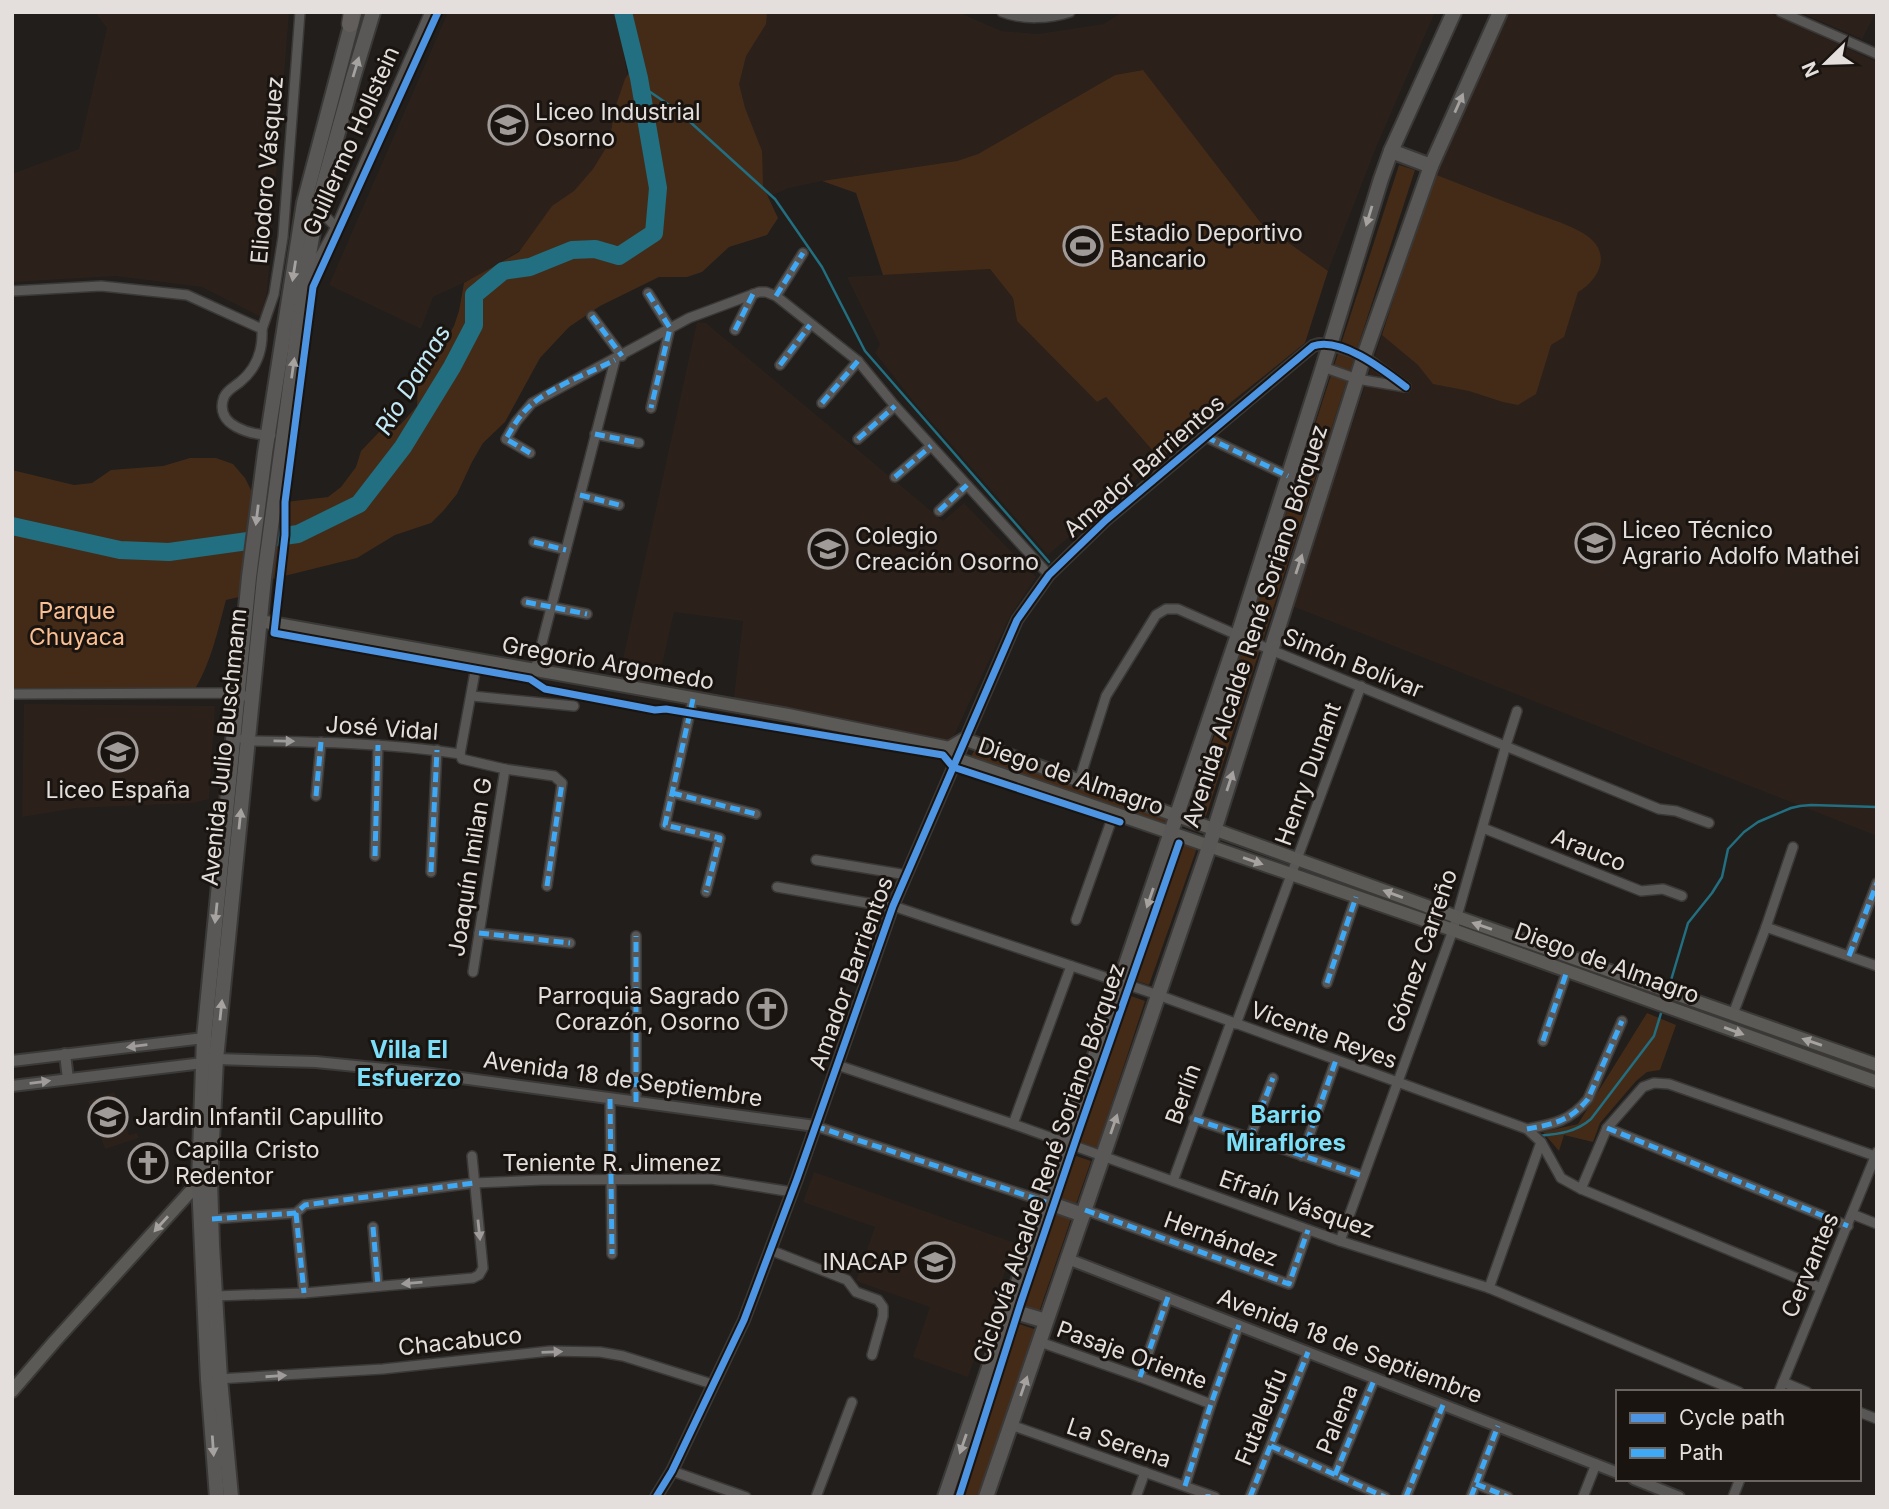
<svg xmlns="http://www.w3.org/2000/svg" width="1889" height="1509" font-family="Inter,sans-serif">
<style>
.built{fill:#2b211a}
.green{fill:#442b18}
.lines{fill:none;stroke-linecap:round;stroke-linejoin:round}
.stream{stroke:#226f81;stroke-width:2.5}
.river{stroke:#226f81;stroke-width:18}
.minor-casing{stroke:#3b3937;stroke-width:12}
.tertiary-casing{stroke:#3b3937;stroke-width:14}
.secondary-casing{stroke:#3b3937;stroke-width:16}
.primary-casing{stroke:#3b3937;stroke-width:18}
.motorway-casing{stroke:#3b3937;stroke-width:19}
.minor{stroke:#585756;stroke-width:9}
.tertiary{stroke:#585756;stroke-width:10}
.secondary{stroke:#5c5a57;stroke-width:12}
.primary{stroke:#595856;stroke-width:14}
.motorway{stroke:#615e5c;stroke-width:16}
.quiet{stroke:#3fa9f5;stroke-width:5;stroke-dasharray:10 5;stroke-linecap:butt}
.cycleway-casing{stroke:#1a1410;stroke-width:11}
.cycleway{stroke:#4d94e3;stroke-width:7}
.oneway{fill:#a5a2a0}
.oneway2{fill:#9e9b9a}
.oneway3{fill:#a7a3a1}
.labels{text-anchor:middle;stroke-width:6;stroke-linejoin:round;paint-order:stroke}
.poi-label{font-size:23px;fill:#e4dfdd;stroke:#1a1410;text-anchor:start}
.street-label{font-size:23px;fill:#e4dfdd;stroke:#1a1410}
.park-label{font-size:23px;fill:#fbbf92;stroke:#1a1410}
.water-label{font-size:24px;font-style:italic;fill:#c1eaf6;stroke:#1a1410}
.neighbourhood-label{font-size:24px;font-weight:bold;fill:#7bdff9;stroke:#1a1410}
</style>
<rect width="100%" height="100%" fill="#211e1b"/>
<g class="built">
<polygon points="95,12 289,12 267,292 261,317 202,287 116,276 12,282 12,174 79,149 107,28"/>
<polygon points="448,12 614,12 622,42 629,89 609,161 550,232 472,279 433,297 421,329 329,285"/>
<polygon points="642,12 958,12 1001,31 1038,34 1104,24 1122,12 1435,12 1377,145 1328,271 1261,223 1142,70 1115,75 978,154 957,161 822,181 789,188 681,234"/>
<polygon points="1506,12 1768,12 1877,62 1877,836 1292,606 1382,335 1434,174"/>
<polygon points="1799,12 1876,12 1862,39"/>
<polygon points="990,269 1013,298 1017,321 1097,402 1106,397 1160,459 1048,555 914,402 875,353 880,344 847,277"/>
<polygon points="697,322 706,323 943,521 964,503 1036,577 1010,616 949,746 733,705 743,621 674,612 658,682 620,673"/>
<polygon points="24,704 215,706 209,799 193,803 76,808 22,817"/>
<polygon points="114,1092 129,1135 137,1133 139,1138 105,1149 88,1101"/>
<polygon points="814,1172 1015,1243 968,1377 913,1357 930,1307 856,1281 875,1227 803,1202"/>
</g>
<g class="green">
<path d="M624,12h143l-1,12 -20,32 -7,28 6,24 17,43 1,35 15,32 -11,17 -38,12 -27,25 -15,5h-28l-59,29 -31,21 -29,31 -35,64 -22,21 -11,19 -15,32 -13,16 -13,13 -36,12 -38,23 -101,25 -8,12 -22,5c-8,30 -15,62 -31,89h-183v-219l62,15 18,-2 19,-13 52,-4 27,-8h26l17,6 12,14 9,18 15,8 59,-7 13,-10 15,-20 5,-16 19,-20 20,-6 17,-19 1,-24 11,-23 16,-18 9,-15 5,-15 5,-28 55,-31 33,-46 22,-15 19,-22 13,-21 6,-21 2,-16 11,-32 8,-13 2,-11 -7,-34z"/>
<polygon points="1143,70 1261,223 1328,271 1305,343 1160,459 1106,397 1097,402 1017,321 1013,298 990,269 883,275 856,193 822,181 957,161 978,154 1115,75"/>
<polygon points="1399,165 1415,170 1206,816 1190,811"/>
<path d="M1434,174c33,13 67,26 100,39 16,6 46,15 58,27 19,18 4,42 -14,52l-14,45 -13,8 -15,49 -18,11 -15,-3 -34,-11 -36,-7 -15,-19 -36,-30z"/>
<polygon points="975,749 1169,819 1166,826 971,757"/>
<polygon points="1179,842 1197,848 1149,985 1130,979"/>
<polygon points="1461,921 1877,1071 1877,1077 1459,929"/>
<polygon points="1128,995 1145,1001 1097,1148 1080,1143"/>
<polygon points="1647,1013 1676,1025 1660,1070 1647,1072 1636,1081 1600,1123 1593,1142 1564,1135 1559,1151 1543,1132 1578,1124"/>
<polygon points="1073,1155 1091,1161 1075,1207 1057,1200"/>
<polygon points="1054,1210 1072,1216 1039,1312 1021,1305"/>
<polygon points="1013,1322 1037,1330 981,1497 955,1497"/>
</g>
<g class="lines">
<g class="stream">
<polyline points="640,85 678,111 775,199 822,267 865,351 1049,562"/>
<polyline points="1669,987 1688,923 1712,893 1722,877 1728,849 1744,832 1758,822 1791,808 1800,806 1811,805 1877,807"/>
<path d="M1537,1136c20,-2 38,-3 54,-17l63,-83 8,-26"/>
</g>
<polyline class="river" points="12,526 120,550 169,552 298,534 359,504 403,447 452,367 474,325 474,295 503,271 530,267 572,250 595,249 619,256 654,233 658,188 639,78 623,12"/>
<g class="minor-casing">
<g id="minor">
<path d="M1002,12c20,8 48,7 68,0"/>
<polyline points="1781,12 1877,54"/>
<polyline points="317,208 336,227"/>
<polyline points="310,274 336,227 430,12"/>
<path d="M12,291l89,-5 86,9 75,34c1,21 -6,40 -22,53 -6,5 -13,8 -16,15 -11,29 28,38 47,38"/>
<polyline points="648,293 670,328 651,408"/>
<polyline points="776,296 803,253"/>
<polyline points="592,316 622,356"/>
<polyline points="262,329 274,294 283,237 300,12"/>
<polyline points="735,330 753,294"/>
<polyline points="1330,345 1364,356 1406,387"/>
<polyline points="780,365 810,325"/>
<polyline points="1323,367 1357,379 1405,387"/>
<polyline points="822,403 858,361"/>
<polyline points="595,434 639,443"/>
<polyline points="1206,437 1288,476"/>
<polyline points="858,439 895,406"/>
<polyline points="530,453 506,439 516,422 532,403 689,318 759,292 766,292 776,296 858,361 895,406 1049,575"/>
<polyline points="895,477 931,446"/>
<polyline points="580,495 619,505"/>
<polyline points="939,511 967,485"/>
<polyline points="534,542 566,550"/>
<polyline points="526,602 587,614"/>
<polyline points="535,670 615,360"/>
<polyline points="12,694 222,693 252,697"/>
<polyline points="472,696 574,706"/>
<polyline points="693,699 665,825 720,838 706,892"/>
<path d="M243,739l5,2c71,1 142,2 212,13l2,5 43,10 49,7 8,7 -15,103"/>
<polyline points="460,754 477,661"/>
<polyline points="1079,781 1106,696 1156,615 1166,609 1178,609 1271,650 1659,809 1676,811 1709,823"/>
<polyline points="672,793 756,814"/>
<polyline points="316,796 321,742"/>
<polyline points="1483,828 1641,891 1663,889 1682,896"/>
<polyline points="375,856 378,745"/>
<polyline points="816,860 907,875"/>
<polyline points="431,872 437,750"/>
<polyline points="777,887 884,906 893,906 1158,995 1527,1129 1541,1142 1561,1178 1581,1189 1821,1288"/>
<polyline points="1076,920 1114,813"/>
<polyline points="1766,927 1877,966"/>
<polyline points="479,933 570,943"/>
<polyline points="1849,956 1877,883"/>
<polyline points="473,972 505,769"/>
<polyline points="1327,983 1356,897"/>
<polyline points="1733,1014 1766,927 1793,847"/>
<polyline points="1236,1024 1361,686"/>
<polyline points="1543,1041 1567,971"/>
<polyline points="837,1065 1013,1124 1340,1241 1489,1288 1739,1392"/>
<polyline points="610,1099 612,1254"/>
<polyline points="636,1102 636,936"/>
<polyline points="1194,1119 1363,1176"/>
<polyline points="1013,1124 1071,966"/>
<polyline points="815,1126 1046,1202"/>
<polyline points="1607,1128 1848,1226"/>
<path d="M1527,1129c27,-5 43,-8 61,-30l34,-78"/>
<polyline points="1250,1138 1273,1078"/>
<polyline points="1302,1156 1336,1060"/>
<polyline points="1173,1181 1231,1022"/>
<polyline points="1581,1189 1607,1128 1643,1087 1654,1083 1669,1084 1875,1156"/>
<polyline points="1085,1210 1289,1284 1308,1230"/>
<polyline points="296,1213 304,1293"/>
<polyline points="1852,1214 1877,1224"/>
<polyline points="212,1219 296,1213 305,1205 474,1183 542,1180 711,1179 792,1192"/>
<polyline points="373,1227 378,1286"/>
<polyline points="1340,1241 1453,930 1506,745 1517,711"/>
<polyline points="770,1250 847,1280 856,1292 878,1300 883,1307 883,1316 872,1355"/>
<polyline points="1489,1288 1541,1142"/>
<polyline points="215,1296 304,1293 473,1278 479,1275 483,1268 472,1156"/>
<polyline points="1040,1342 1140,1377 1211,1404"/>
<polyline points="1140,1377 1168,1297"/>
<polyline points="217,1379 383,1369 550,1351 600,1352 623,1356 712,1384"/>
<polyline points="1783,1382 1807,1392"/>
<polyline points="1779,1392 1877,1152"/>
<polyline points="1859,1412 1877,1419"/>
<polyline points="1011,1425 1215,1497"/>
<polyline points="1271,1446 1385,1497"/>
<polyline points="672,1471 746,1497"/>
<polyline points="1335,1475 1375,1378"/>
<polyline points="1476,1484 1508,1497"/>
<polyline points="1185,1486 1211,1404 1239,1325"/>
<polyline points="816,1497 852,1402"/>
<polyline points="1136,1497 1145,1472"/>
<polyline points="1250,1497 1308,1352"/>
<polyline points="1406,1497 1443,1405"/>
<polyline points="1471,1497 1498,1426"/>
<polyline points="1583,1497 1596,1464"/>
<polyline points="1733,1497 1740,1479"/>
</g>
</g>
<g class="tertiary-casing">
<g id="tertiary">
<polyline points="65,1054 68,1079"/>
<polyline points="12,1061 204,1038 206,1041"/>
<polyline points="12,1086 203,1063 216,1059 316,1062 424,1073 815,1126"/>
<polyline points="1068,1259 1618,1473"/>
<polyline points="1634,1479 1679,1497"/>
<polyline points="656,1497 672,1471 744,1320 797,1179 893,906 1017,620 1049,575 1106,520 1313,346 1319,344 1330,345"/>
</g>
</g>
<g class="secondary-casing">
<g id="secondary">
<polyline points="260,621 788,715 949,748"/>
<polyline points="949,748 957,759 1453,930 1877,1082"/>
<polyline points="949,748 964,739 1457,917 1877,1065"/>
<polyline points="12,1391 55,1341 199,1182 203,1182"/>
</g>
</g>
<g class="primary-casing">
<g id="primary">
<polyline points="1391,151 1431,166"/>
<polyline points="1046,1202 1083,1215"/>
<polyline points="1009,1310 1046,1321"/>
<polyline points="217,1497 208,1380 199,1182 204,1038 249,577 265,453 304,203 354,14"/>
<polyline points="231,1497 220,1379 212,1245 210,1181 216,1059 264,578 304,284 317,208 353,78 373,12"/>
<polyline points="945,1497 1238,635 1330,345 1381,179 1391,151 1454,12"/>
<polyline points="986,1497 1207,853 1364,356 1431,166 1500,12"/>
</g>
</g>
<g class="motorway-casing">
<polyline id="motorway" points="350,24 352,12"/>
</g>
<use href="#minor" class="minor"/>
<use href="#tertiary" class="tertiary"/>
<use href="#secondary" class="secondary"/>
<use href="#primary" class="primary"/>
<use href="#motorway" class="motorway"/>
<g class="quiet">
<polyline points="648,293 670,328 651,408"/>
<polyline points="776,296 803,253"/>
<polyline points="592,316 622,356"/>
<polyline points="735,330 753,294"/>
<polyline points="780,365 810,325"/>
<polyline points="822,403 858,361"/>
<polyline points="595,434 639,443"/>
<polyline points="1206,437 1288,476"/>
<polyline points="858,439 895,406"/>
<path d="M530,453l-24,-14c7,-13 15,-26 26,-35 20,-17 59,-32 83,-44"/>
<polyline points="895,477 931,446"/>
<polyline points="580,495 619,505"/>
<polyline points="939,511 967,485"/>
<polyline points="534,542 566,550"/>
<polyline points="526,602 587,614"/>
<polyline points="693,699 665,825 720,838 706,892"/>
<polyline points="672,793 756,814"/>
<polyline points="316,796 321,742"/>
<polyline points="375,856 378,745"/>
<polyline points="431,872 437,750"/>
<polyline points="547,886 562,783"/>
<polyline points="479,933 570,943"/>
<polyline points="1849,956 1877,883"/>
<polyline points="1327,983 1356,897"/>
<polyline points="1543,1041 1567,971"/>
<polyline points="610,1099 612,1254"/>
<polyline points="636,1102 636,936"/>
<polyline points="1194,1119 1363,1176"/>
<polyline points="815,1126 1046,1202"/>
<polyline points="1607,1128 1848,1226"/>
<path d="M1527,1129c27,-5 43,-8 61,-30l34,-78"/>
<polyline points="1250,1138 1273,1078"/>
<polyline points="1302,1156 1336,1060"/>
<polyline points="1085,1210 1289,1284 1308,1230"/>
<polyline points="296,1213 304,1293"/>
<polyline points="212,1219 296,1213 305,1205 474,1183"/>
<polyline points="373,1227 378,1286"/>
<polyline points="1140,1377 1168,1297"/>
<polyline points="1271,1446 1385,1497"/>
<polyline points="1335,1475 1375,1378"/>
<polyline points="1476,1484 1508,1497"/>
<polyline points="1185,1486 1211,1404 1239,1325"/>
<polyline points="1208,1497 1208,1494"/>
<polyline points="1250,1497 1308,1352"/>
<polyline points="1406,1497 1443,1405"/>
<polyline points="1471,1497 1498,1426"/>
</g>
<g class="cycleway-casing">
<g id="cycleway">
<polyline points="438,12 313,287 285,502 285,535 274,633 530,679 545,689 655,710 666,709 943,755 953,767 1120,822"/>
<path d="M656,1497l16,-26 72,-151 53,-141 96,-273 124,-286 32,-45 57,-55 207,-174c28,-10 72,25 93,41"/>
<polyline points="959,1497 1021,1302 1077,1136 1179,843"/>
</g>
</g>
<use href="#cycleway" class="cycleway"/>
</g>
<defs><path id="oneway-solid" d="M-6-.8H1V-3.2L6.5 0L1 3.2V.8H-6Z" transform="scale(1.75)"/></defs>
<g class="oneway">
<use href="#oneway-solid" transform="translate(356 67) rotate(-73)"/>
<use href="#oneway-solid" transform="translate(1459 103) rotate(-66)"/>
<use href="#oneway-solid" transform="translate(1369 216) rotate(107)"/>
<use href="#oneway-solid" transform="translate(294 271) rotate(99)"/>
<use href="#oneway-solid" transform="translate(293 368) rotate(-82)"/>
<use href="#oneway-solid" transform="translate(257 515) rotate(97)"/>
<use href="#oneway-solid" transform="translate(1299 564) rotate(-72)"/>
<use href="#oneway-solid" transform="translate(1230 781) rotate(-72)"/>
<use href="#oneway-solid" transform="translate(240 819) rotate(-84)"/>
<use href="#oneway-solid" transform="translate(1150 898) rotate(109)"/>
<use href="#oneway-solid" transform="translate(216 913) rotate(96)"/>
<use href="#oneway-solid" transform="translate(221 1010) rotate(-84)"/>
<use href="#oneway-solid" transform="translate(1114 1124) rotate(-71)"/>
<use href="#oneway-solid" transform="translate(1024 1386) rotate(-71)"/>
<use href="#oneway-solid" transform="translate(963 1444) rotate(109)"/>
<use href="#oneway-solid" transform="translate(213 1446) rotate(86)"/>
</g>
<g class="oneway2">
<use href="#oneway-solid" transform="translate(284 741) rotate(1)"/>
<use href="#oneway-solid" transform="translate(137 1046) rotate(173)"/>
<use href="#oneway-solid" transform="translate(40 1082) rotate(-7)"/>
<use href="#oneway-solid" transform="translate(479 1230) rotate(84)"/>
<use href="#oneway-solid" transform="translate(412 1283) rotate(175)"/>
<use href="#oneway-solid" transform="translate(552 1352) rotate(-2)"/>
<use href="#oneway-solid" transform="translate(276 1376) rotate(-4)"/>
</g>
<g class="oneway3">
<use href="#oneway-solid" transform="translate(1253 861) rotate(19)"/>
<use href="#oneway-solid" transform="translate(1393 894) rotate(-160)"/>
<use href="#oneway-solid" transform="translate(1482 926) rotate(-161)"/>
<use href="#oneway-solid" transform="translate(1734 1031) rotate(20)"/>
<use href="#oneway-solid" transform="translate(1812 1042) rotate(-161)"/>
<use href="#oneway-solid" transform="translate(161 1224) rotate(132)"/>
</g>
<defs>
<g id="school-ring" transform="scale(2.0125)"><circle r="9.5" fill="#1a1410" stroke="#a09b99" stroke-width="1.5"/><path d="M0-5L7-2L0 1L-7-2ZM-4 1L0 2.5L4 1V4Q0 6-4 4Z" fill="#a09b99"/></g>
<g id="stadium-ring" transform="scale(2.0125)"><circle r="9.5" fill="#1a1410" stroke="#a09b99" stroke-width="1.5"/><path d="M0-5a6.5 5 0 1 0 0 10a6.5 5 0 1 0 0-10ZM-3.5-1.8h7v3.6h-7Z" fill="#a09b99"/></g>
<g id="church-ring" transform="scale(2.0125)"><circle r="9.5" fill="#1a1410" stroke="#a09b99" stroke-width="1.5"/><path d="M-1.2-6h2.4v3.5h3.3v2.4h-3.3V6h-2.4V-.1h-3.3v-2.4h3.3Z" fill="#a09b99"/></g>
<g id="university-ring" transform="scale(2.0125)"><circle r="9.5" fill="#1a1410" stroke="#a09b99" stroke-width="1.5"/><path d="M0-5L7-2L0 1L-7-2ZM-4 1L0 2.5L4 1V4Q0 6-4 4Z" fill="#a09b99"/></g>
</defs>
<g fill-rule="evenodd">
<use href="#school-ring" x="508" y="125"/>
<use href="#stadium-ring" x="1083" y="246"/>
<use href="#school-ring" x="1595" y="543"/>
<use href="#school-ring" x="828" y="549"/>
<use href="#school-ring" x="118" y="752"/>
<use href="#church-ring" x="767" y="1009"/>
<use href="#school-ring" x="108" y="1117"/>
<use href="#church-ring" x="148" y="1163"/>
<use href="#university-ring" x="935" y="1262"/>
</g>
<g class="labels">
<g class="poi-label">
<text x="535" y="120">Liceo Industrial<tspan x="535" dy="26">Osorno</tspan></text>
<text x="1110" y="241">Estadio Deportivo<tspan x="1110" dy="26">Bancario</tspan></text>
<text x="1622" y="538">Liceo Técnico<tspan x="1622" dy="26">Agrario Adolfo Mathei</tspan></text>
<text x="855" y="544">Colegio<tspan x="855" dy="26">Creación Osorno</tspan></text>
<text x="118" y="798" text-anchor="middle">Liceo España</text>
<text x="740" y="1004" text-anchor="end">Parroquia Sagrado<tspan x="740" dy="26">Corazón, Osorno</tspan></text>
<text x="135" y="1125">Jardin Infantil Capullito</text>
<text x="175" y="1158">Capilla Cristo<tspan x="175" dy="26">Redentor</tspan></text>
<text x="908" y="1270" text-anchor="end">INACAP</text>
</g>
<g class="street-label">
<text transform="translate(351 141) rotate(-66)" y="8">Guillermo Hollstein</text>
<text transform="translate(267 170) rotate(-85)" y="8">Eliodoro Vásquez</text>
<text transform="translate(1144 466) rotate(-41)" y="8">Amador Barrientos</text>
<text transform="translate(1255 626) rotate(-72)" y="8">Avenida Alcalde René Soriano Bórquez</text>
<text transform="translate(608 663) rotate(10)" y="8">Gregorio Argomedo</text>
<text transform="translate(1353 663) rotate(22)" y="8">Simón Bolívar</text>
<text transform="translate(382 728) rotate(4)" y="8">José Vidal</text>
<text transform="translate(224 747) rotate(-84)" y="8">Avenida Julio Buschmann</text>
<text transform="translate(1308 774) rotate(-70)" y="8">Henry Dunant</text>
<text transform="translate(1071 776) rotate(19)" y="8">Diego de Almagro</text>
<text transform="translate(1589 850) rotate(22)" y="8">Arauco</text>
<text transform="translate(470 867) rotate(-81)" y="8">Joaquín Imilan G</text>
<text transform="translate(1422 951) rotate(-71)" y="8">Gómez Carreño</text>
<text transform="translate(1607 963) rotate(20)" y="8">Diego de Almagro</text>
<text transform="translate(851 973) rotate(-70)" y="8">Amador Barrientos</text>
<text transform="translate(1324 1035) rotate(20)" y="8">Vicente Reyes</text>
<text transform="translate(623 1079) rotate(8)" y="8">Avenida 18 de Septiembre</text>
<text transform="translate(1183 1094) rotate(-70)" y="8">Berlín</text>
<text x="612" y="1171">Teniente R. Jimenez</text>
<text transform="translate(1049 1163) rotate(-71)" y="8">Ciclovía Alcalde René Soriano Bórquez</text>
<text transform="translate(1297 1204) rotate(19)" y="8">Efraín Vásquez</text>
<text transform="translate(1221 1239) rotate(20)" y="8">Hernández</text>
<text transform="translate(1810 1265) rotate(-67)" y="8">Cervantes</text>
<text transform="translate(460 1341) rotate(-6)" y="8">Chacabuco</text>
<text transform="translate(1350 1346) rotate(21)" y="8">Avenida 18 de Septiembre</text>
<text transform="translate(1132 1355) rotate(20)" y="8">Pasaje Oriente</text>
<text transform="translate(1261 1417) rotate(-68)" y="8">Futaleufu</text>
<text transform="translate(1337 1419) rotate(-68)" y="8">Palena</text>
<text transform="translate(1119 1443) rotate(19)" y="8">La Serena</text>
</g>
<g class="park-label">
<text x="77" y="619">Parque<tspan x="77" dy="26">Chuyaca</tspan></text>
</g>
<g class="water-label">
<text transform="translate(413 380) rotate(-59)" y="8">Río Damas</text>
</g>
<g class="neighbourhood-label">
<text x="409" y="1058">Villa El<tspan x="409" dy="28">Esfuerzo</tspan></text>
<text x="1286" y="1123">Barrio<tspan x="1286" dy="28">Miraflores</tspan></text>
</g>
</g>
<rect width="1889" height="1509" fill="none" stroke="#e4dfdd" stroke-width="28"/>
<rect x="1616" y="1390" width="245" height="91" fill="#1a1410" stroke="#6b6562" stroke-width="2"/>
<rect x="1630" y="1413" width="35" height="10" fill="#4d94e3" stroke="#6b6562" stroke-width="2"/>
<text x="1679" y="1425" font-size="21" fill="#e4dfdd">Cycle path</text>
<rect x="1630" y="1448" width="35" height="10" fill="#3fa9f5" stroke="#6b6562" stroke-width="2"/>
<text x="1679" y="1460" font-size="21" fill="#e4dfdd">Path</text>
<g transform="translate(1826 63) rotate(247)" stroke="#1a1410" stroke-width="5" paint-order="stroke">
<path d="M0-5L12 26L0 18L-12 26Z" fill="#e4dfdd"/>
<text y="-10" font-size="19" font-weight="bold" text-anchor="middle" fill="#e4dfdd">N</text>
</g>
</svg>
